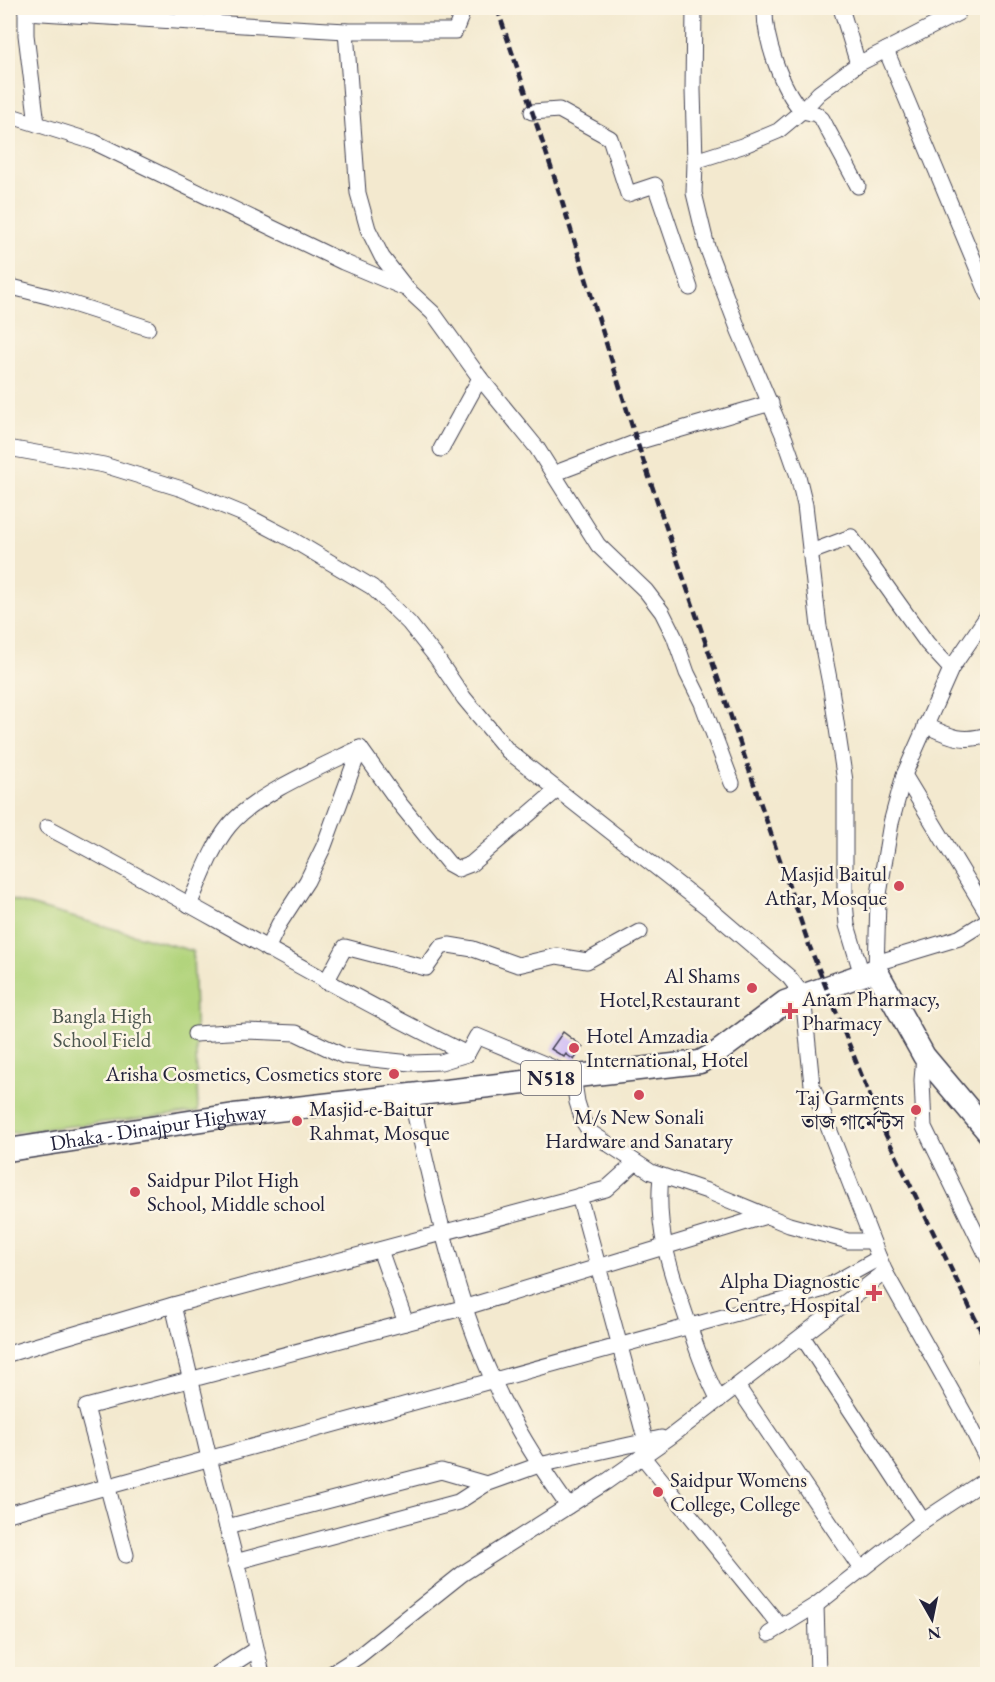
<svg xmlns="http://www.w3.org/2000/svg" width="995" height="1682" font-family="'EB Garamond','Noto Serif Bengali',serif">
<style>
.green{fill:#b2d47d;stroke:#6a7b5c;stroke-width:1.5}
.building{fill:#c9b4f7}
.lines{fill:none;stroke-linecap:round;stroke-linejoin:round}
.minor-casing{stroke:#414051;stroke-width:17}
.highway-casing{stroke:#414051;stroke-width:25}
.minor{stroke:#fff;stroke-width:15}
.highway{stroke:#fff;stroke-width:22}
.rail{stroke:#22223b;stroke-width:4.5;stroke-dasharray:9 4.5;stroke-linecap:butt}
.poi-dot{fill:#d1495b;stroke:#fcf5e5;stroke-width:2}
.labels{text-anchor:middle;stroke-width:5;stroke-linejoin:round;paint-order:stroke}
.shield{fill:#fcf5e5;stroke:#63616e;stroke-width:1.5}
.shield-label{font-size:20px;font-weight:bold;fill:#22223b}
.poi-label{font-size:21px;fill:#22223b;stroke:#fcf5e5;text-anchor:end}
.park-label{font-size:21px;fill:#4d574f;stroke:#fcf5e5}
.street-label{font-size:21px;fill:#22223b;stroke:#fcf5e5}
</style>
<rect width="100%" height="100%" fill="#fcf5e5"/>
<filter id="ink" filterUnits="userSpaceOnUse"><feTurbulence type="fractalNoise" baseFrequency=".0167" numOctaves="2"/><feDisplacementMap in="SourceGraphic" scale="12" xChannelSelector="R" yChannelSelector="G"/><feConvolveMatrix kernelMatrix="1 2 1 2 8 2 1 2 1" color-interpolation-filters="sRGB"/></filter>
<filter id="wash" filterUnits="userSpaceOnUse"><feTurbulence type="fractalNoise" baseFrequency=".008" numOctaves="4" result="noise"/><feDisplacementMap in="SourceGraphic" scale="24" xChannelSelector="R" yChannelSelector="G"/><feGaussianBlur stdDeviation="1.35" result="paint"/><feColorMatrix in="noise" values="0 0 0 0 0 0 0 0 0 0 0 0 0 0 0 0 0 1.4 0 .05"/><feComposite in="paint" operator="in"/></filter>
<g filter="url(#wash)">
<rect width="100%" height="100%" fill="#f3e9cf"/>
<polygon class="green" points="8,899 193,951 198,1112 8,1133"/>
<g id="blocks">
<polygon class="building" points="563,1032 583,1047 574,1060 566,1054 564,1057 551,1049"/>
</g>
</g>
<g filter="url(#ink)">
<use href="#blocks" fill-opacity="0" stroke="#414051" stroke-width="1.5"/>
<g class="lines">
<g class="minor-casing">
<g id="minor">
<polyline points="26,8 26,12 74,15 346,31 455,31 461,16 458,8"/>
<polyline points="213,8 213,23"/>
<polyline points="694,8 693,90 695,161 742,146 778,131 802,111 819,93 858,64"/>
<path d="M765,8c-1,30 16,80 37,103l14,3 6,5 36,67"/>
<polyline points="841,8 858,64 886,50 988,294"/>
<polyline points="26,12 26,35 37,124"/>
<polyline points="346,31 358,193 368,229 382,257 407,289 433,313 480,378 537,448 598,545 646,591 662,612 674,636 687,673 702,703 732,783"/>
<polyline points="886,50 958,13"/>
<polyline points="532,112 559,110 610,138 628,194 655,185 690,288"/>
<polyline points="8,115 94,142 343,262 405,288"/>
<polyline points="695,161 694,193 707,247 739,331 785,439 798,476 805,505 819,627 831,689 845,781 845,901 847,925 862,975"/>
<polyline points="8,286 51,297 148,328"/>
<polyline points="8,448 104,465 182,489 243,514 291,539 372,587 409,623 436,657 464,698 508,751 712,911 789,977 803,995 812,1085 879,1258 885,1272 965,1415 988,1461"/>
<polyline points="441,449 480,378"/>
<polyline points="553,474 637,442 771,403"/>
<polyline points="811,552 851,537 927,643 951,669"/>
<path d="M925,725c24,11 36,18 63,10"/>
<polyline points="904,775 988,914"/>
<path d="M47,827c141,74 277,157 420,227l10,-18 96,40 4,26 6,19 7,11 61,40 56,19 82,34 59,16h24"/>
<path d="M189,905c12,-26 22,-57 40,-79 25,-31 94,-60 131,-78l40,56 49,60 9,5 13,-5 86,-74"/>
<polyline points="267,949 279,924 307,881 324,846 360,748"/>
<polyline points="876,963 959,938 988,920"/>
<polyline points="876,970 878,900 891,823 904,775 951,669 988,615"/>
<polyline points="326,982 345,947 426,968 441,947 449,945 473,949 518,965 557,956 587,961 640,932"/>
<polyline points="195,1034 247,1031 296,1033 344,1056 411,1063 441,1062 467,1054"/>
<polyline points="924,1056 922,1080 924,1127 988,1258"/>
<path d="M410,1094c23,95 42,197 83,286 20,45 47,87 75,126"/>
<path d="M661,1176c-6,56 11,99 29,152 8,25 16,48 29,72"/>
<polyline points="579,1196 646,1442"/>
<polyline points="380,1250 406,1323"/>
<polyline points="173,1305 209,1458 241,1581 262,1674"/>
<polyline points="802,1336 923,1521"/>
<polyline points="8,1354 173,1305 606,1189 635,1163"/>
<polyline points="987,1361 988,1361"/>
<polyline points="737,1386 861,1569"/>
<polyline points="642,1456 781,1627"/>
<polyline points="8,1514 821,1290 879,1258"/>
<polyline points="227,1527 441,1471 486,1484"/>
<polyline points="126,1555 86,1407 466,1307 766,1216"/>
<polyline points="235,1562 458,1502 486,1484 539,1465 661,1438"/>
<polyline points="816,1605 818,1674"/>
<polyline points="769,1634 816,1605 923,1521 988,1478"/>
<polyline points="217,1674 256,1649"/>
<polyline points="331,1674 359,1656 462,1574 606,1482 670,1437 885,1272"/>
</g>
</g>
<g class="highway-casing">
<g id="highway">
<path id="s1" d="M8,1150l226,-35 466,-53 18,-10 67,-50 91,-32 48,86 64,76"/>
</g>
</g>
<use href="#minor" class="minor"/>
<use href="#highway" class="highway"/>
<polyline class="rail" points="497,8 555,179 637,442 809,945 884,1131 988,1345"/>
</g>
</g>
<g class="poi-dot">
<circle cx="899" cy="886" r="6"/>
<circle cx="752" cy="988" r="6"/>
<path d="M787 1002h6v6h6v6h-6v6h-6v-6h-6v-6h6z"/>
<circle cx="574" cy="1048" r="6"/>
<circle cx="394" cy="1074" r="6"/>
<circle cx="639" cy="1095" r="6"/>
<circle cx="916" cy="1110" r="6"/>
<circle cx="297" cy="1121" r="6"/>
<circle cx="135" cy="1192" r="6"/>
<path d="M871 1284h6v6h6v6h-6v6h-6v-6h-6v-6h6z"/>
<circle cx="658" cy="1492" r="6"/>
</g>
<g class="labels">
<rect class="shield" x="521" y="1061" width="60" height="34" rx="4.5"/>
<g class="shield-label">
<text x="551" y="1085">N518</text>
</g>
<g class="poi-label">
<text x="887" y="881">Masjid Baitul<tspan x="887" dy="24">Athar, Mosque</tspan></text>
<text x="740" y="983">Al Shams<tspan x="740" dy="24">Hotel,Restaurant</tspan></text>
<text x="802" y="1006" text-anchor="start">Anam Pharmacy,<tspan x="802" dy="24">Pharmacy</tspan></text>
<text x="586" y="1043" text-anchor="start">Hotel Amzadia<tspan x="586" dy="24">International, Hotel</tspan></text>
<text x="382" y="1081">Arisha Cosmetics, Cosmetics store</text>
<text x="904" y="1105">Taj Garments<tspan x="904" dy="24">তাজ গার্মেন্টস</tspan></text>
<text x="309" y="1116" text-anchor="start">Masjid-e-Baitur<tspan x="309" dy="24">Rahmat, Mosque</tspan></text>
<text x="639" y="1124" text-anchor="middle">M/s New Sonali<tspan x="639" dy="24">Hardware and Sanatary</tspan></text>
<text x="147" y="1187" text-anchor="start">Saidpur Pilot High<tspan x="147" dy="24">School, Middle school</tspan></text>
<text x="860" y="1288">Alpha Diagnostic<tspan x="860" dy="24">Centre, Hospital</tspan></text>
<text x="670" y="1487" text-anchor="start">Saidpur Womens<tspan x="670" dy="24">College, College</tspan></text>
</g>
<g class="park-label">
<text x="102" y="1023">Bangla High<tspan x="102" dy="24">School Field</tspan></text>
</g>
<g class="street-label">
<text dy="7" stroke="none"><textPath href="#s1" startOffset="152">Dhaka - Dinajpur Highway</textPath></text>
</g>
</g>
<rect width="995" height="1682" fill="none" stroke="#fcf5e5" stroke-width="30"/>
<g transform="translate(932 1619) rotate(171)" stroke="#fcf5e5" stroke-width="4.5" paint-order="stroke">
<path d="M0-4.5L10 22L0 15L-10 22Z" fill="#22223b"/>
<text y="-9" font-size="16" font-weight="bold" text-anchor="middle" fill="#22223b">N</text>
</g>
</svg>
